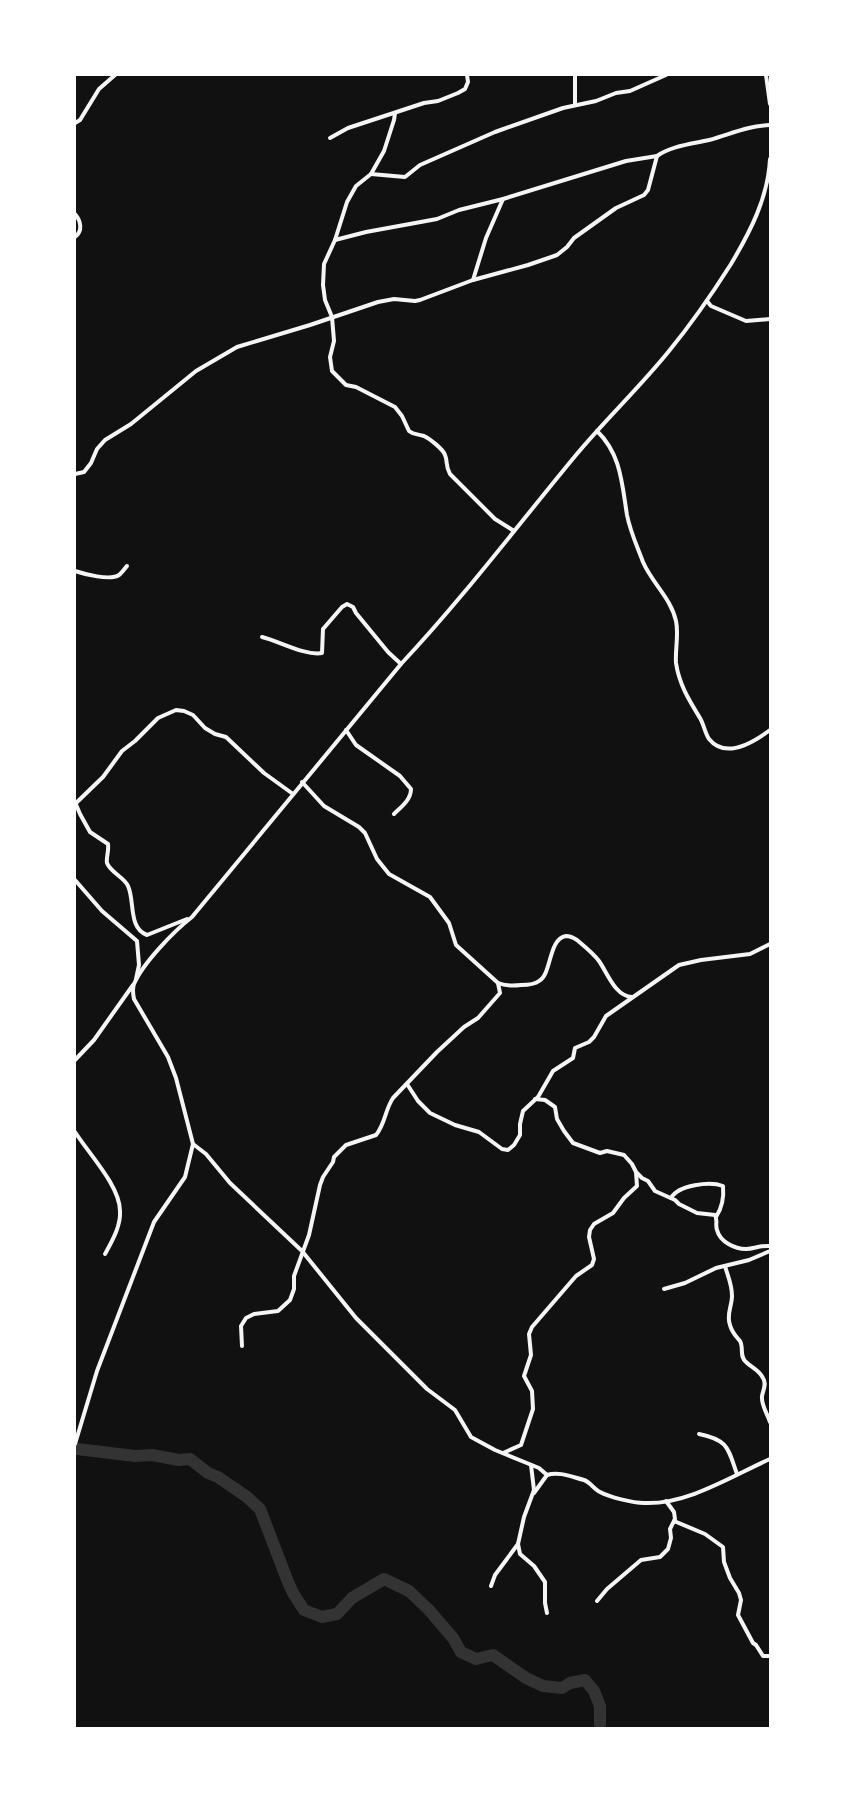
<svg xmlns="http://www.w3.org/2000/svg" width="845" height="1803" font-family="'Work Sans',sans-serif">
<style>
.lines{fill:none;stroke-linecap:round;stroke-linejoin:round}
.river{stroke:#333;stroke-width:12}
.minor{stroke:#f5f5f5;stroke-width:4}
</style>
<rect width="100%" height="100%" fill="#111"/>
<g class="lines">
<polyline class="river" points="77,1449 135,1456 152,1455 179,1460 190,1459 208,1473 218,1477 247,1497 260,1509 288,1582 293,1593 304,1610 322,1617 337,1614 352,1598 384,1579 409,1591 429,1610 453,1638 461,1652 476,1659 493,1655 526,1678 543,1686 562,1688 570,1683 585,1680 594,1691 600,1706 600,1728"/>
<g class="minor">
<polyline points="575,75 575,105"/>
<polyline points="766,75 770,104"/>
<path d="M395,113l-1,7 -10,31 -13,23 -15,12 -9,16 -12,38 -11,24 -1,21 2,15 7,17 2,24 -4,16 2,14 14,14 10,2 39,20 7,9 7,15c5,4 9,3 15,5 6,3 19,13 21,19 3,7 0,10 5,19l45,45 19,12"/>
<polyline points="75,123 80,120 99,89 115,75"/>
<polyline points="330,138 348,128 424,103 438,101 458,93 465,89 468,82 467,75"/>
<polyline points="371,174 405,177 420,165 495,132 563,108 596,101 616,93 630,91 666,75"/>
<path d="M75,214c6,7 8,17 0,23"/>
<polyline points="335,240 366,232 437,219 459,210 503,199 626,161 657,156"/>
<polyline points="473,280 486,238 503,199"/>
<polyline points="707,301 711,306 746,321 770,319"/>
<path d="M597,431c24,23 25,53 30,84 3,16 10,31 16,47 9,21 28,36 33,59 3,13 -1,28 0,42 3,21 13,37 24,55 4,7 5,15 9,21 17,21 45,3 61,-9"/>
<path d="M75,474l9,-2 7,-9 6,-14 8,-9 26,-16 65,-53 41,-24 73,-22 68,-23 16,-3 21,2 5,-1 53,-20 55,-15 29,-10 10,-8 7,-9 42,-30 28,-13 4,-5 9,-34c14,-10 35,-12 52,-16 22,-6 38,-14 61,-15"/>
<path d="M75,571c9,3 35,10 44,4 3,-2 6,-7 8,-9"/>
<path d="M262,637c17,4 43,19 60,16l1,-24 19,-22 5,-3 6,3 3,6 32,39 13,12"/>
<path d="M346,730l10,15 44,31 11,13c0,11 -10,18 -17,25"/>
<path d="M302,782l22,24 35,21 6,6 12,26 12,15 41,23 19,26 7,22 42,38c7,3 14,3 23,2 6,0 13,0 18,-4 13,-7 9,-42 27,-45 4,0 8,2 11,4 7,6 16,13 22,21 9,13 16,35 33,36"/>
<path d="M75,802l5,12 10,18 18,12c1,7 -2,14 -1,19 4,10 17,14 21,23 7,15 0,42 19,49l40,-16"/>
<polyline points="75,804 103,777 122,751 135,741 158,718 176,710 184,711 193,715 205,728 215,734 226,737 264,773 293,794"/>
<polyline points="75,880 102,911 137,941 139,965 136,979"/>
<polyline points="75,1060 94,1040 133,985"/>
<polyline points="407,1084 418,1101 430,1113 455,1125 479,1132 502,1149 508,1150 514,1145 520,1135 520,1124 523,1111 538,1097 553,1071 573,1058 575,1048 589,1042 594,1037 606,1016 679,965 701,960 750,954 770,944"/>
<path d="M535,1099l10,1 10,7 2,12 7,12 9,12 27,10 7,-2 17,4 8,9 4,8 6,6 6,3 7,10 20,9 4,4 18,9 18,2c3,5 0,10 2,15 3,12 18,19 29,19 8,0 14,-4 24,-3"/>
<path d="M75,1132c14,22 45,54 45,79 1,15 -8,30 -15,43"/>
<path d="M193,1144l13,10 24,29 72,68 54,67 71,71 28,21 16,27 24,13 44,18 8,7c12,-4 25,2 37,5 6,2 10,9 16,12 9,5 33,11 44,11 43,2 88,-27 126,-44"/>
<path d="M671,1198c7,-13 39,-17 52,-12 1,11 -1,22 -7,31"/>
<path d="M725,1266c3,11 7,18 7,30 0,10 -6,19 -2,29 2,8 6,11 10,16 4,7 -1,15 6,21 6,6 13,8 17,16 4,6 0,12 -1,18 -1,9 5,17 8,26"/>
<polyline points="664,1289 685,1283 716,1268 749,1260 770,1251"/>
<path d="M242,1346l-1,-20 5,-8 8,-4 24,-3 12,-11 4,-11v-13l15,-41 11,-50 3,-8 10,-15 1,-5 12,-12 30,-10c9,-11 9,-25 17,-37l44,-46 27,-25 14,-9 22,-25 -2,-10"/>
<path d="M699,1434c30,6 29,15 38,40"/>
<path d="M75,1444l22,-73 57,-149 31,-45 8,-33 -17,-66 -8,-21 -34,-58c-1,-5 -2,-10 0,-15 9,-21 40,-53 58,-67l209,-253c62,-66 117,-139 175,-209 30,-36 64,-68 93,-104 23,-28 43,-57 62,-87 19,-32 37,-66 39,-105"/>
<polyline points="503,1453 521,1445 533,1409 532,1391 524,1376 531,1355 529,1334 532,1327 576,1276 592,1265 594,1259 589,1237 590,1230 594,1224 613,1213 624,1198 637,1186 636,1172"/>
<polyline points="534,1493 547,1475"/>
<polyline points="674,1521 705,1534 723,1547 724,1562 730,1578 739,1593 741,1600 738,1615 753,1643 756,1645 763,1656 770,1656"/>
<polyline points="518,1544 520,1554 534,1566 545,1582 545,1603 547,1613"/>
<polyline points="491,1586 495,1575 518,1544 524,1517 534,1490 531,1465"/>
<polyline points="597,1601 607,1589 641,1560 660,1557 668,1549 671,1538 670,1529 675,1519 674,1512 666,1501"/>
</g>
</g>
<rect width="845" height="1803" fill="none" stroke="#ffffff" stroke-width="152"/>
</svg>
